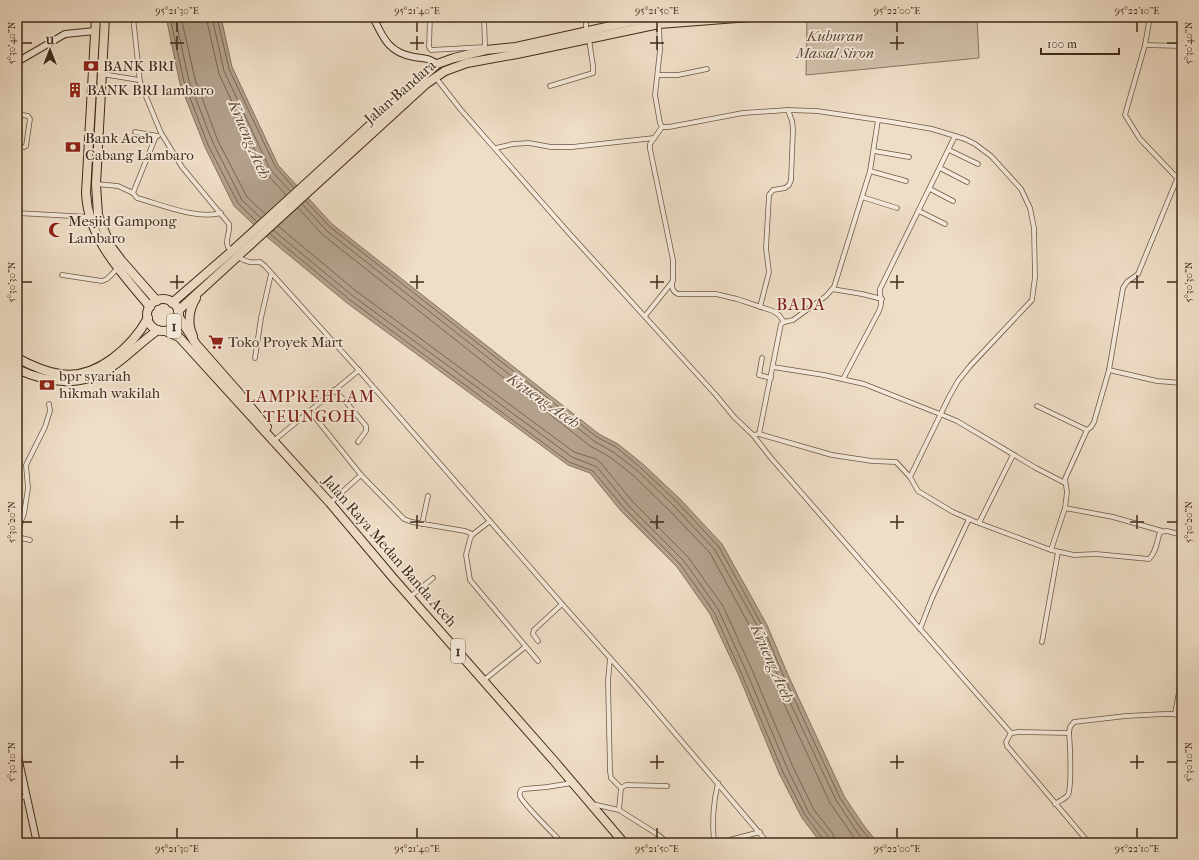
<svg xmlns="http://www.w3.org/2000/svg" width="1199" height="860" font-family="'IM FELL French Canon',serif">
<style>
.green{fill:#d1c0aa;stroke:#887662}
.water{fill:#b3a18c;stroke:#85725e}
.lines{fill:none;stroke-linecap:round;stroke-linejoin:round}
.shore{stroke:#796653;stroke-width:1}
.street-casing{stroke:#6b5845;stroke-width:5.5}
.secondary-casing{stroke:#3f2b1a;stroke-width:8}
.highway-casing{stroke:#3f2b1a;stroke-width:10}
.street{stroke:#f5eadb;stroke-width:4}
.secondary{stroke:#f5eadb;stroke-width:6}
.highway{stroke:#efdec7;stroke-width:8}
.ticks{fill:none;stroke:#3f2b1a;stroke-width:1.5}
.labels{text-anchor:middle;stroke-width:3.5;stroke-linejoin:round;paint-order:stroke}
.shield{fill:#f5eadb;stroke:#766454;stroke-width:1}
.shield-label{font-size:14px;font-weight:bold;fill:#3f2b1a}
.park-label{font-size:15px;font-style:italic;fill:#5c4937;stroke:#f5eadb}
.poi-label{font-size:15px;fill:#3f2b1a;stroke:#f5eadb;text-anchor:start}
.street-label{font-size:15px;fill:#3f2b1a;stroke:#f5eadb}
.water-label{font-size:16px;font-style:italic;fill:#624e3c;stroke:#f5eadb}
.quarter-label{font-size:17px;letter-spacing:1px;fill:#7a1f14;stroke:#f5eadb}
.neatline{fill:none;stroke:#3f2b1a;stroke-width:1.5}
.ticks-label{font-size:10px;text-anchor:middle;fill:#3f2b1a}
</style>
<rect width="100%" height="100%" fill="#efdec7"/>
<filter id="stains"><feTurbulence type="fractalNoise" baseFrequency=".005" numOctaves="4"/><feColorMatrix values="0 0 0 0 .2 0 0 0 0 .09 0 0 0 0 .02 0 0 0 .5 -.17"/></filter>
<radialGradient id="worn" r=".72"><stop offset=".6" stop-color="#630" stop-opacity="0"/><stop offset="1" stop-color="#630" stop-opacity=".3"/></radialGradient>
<polygon class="green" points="814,17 977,17 979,58 806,75 807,18"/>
<polygon class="water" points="166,17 221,17 232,67 278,165 332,224 599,434 618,444 644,465 681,500 722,544 767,625 788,675 844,796 864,826 878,843 821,843 802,818 779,773 739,676 710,614 677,567 621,511 590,473 568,465 347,303 267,237 234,206 205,147 180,84"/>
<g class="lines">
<g class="shore">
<polyline points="170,17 184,82 208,145 238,203 257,222"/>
<polyline points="175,17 189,81 213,143 242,200 261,218"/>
<polyline points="181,17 195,79 218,141 247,197 265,214"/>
<polyline points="206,17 219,74 265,172 286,195"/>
<polyline points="212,17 224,71 270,169 290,191"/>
<polyline points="217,17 229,69 275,166 294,188"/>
<polyline points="306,201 330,227 597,437 616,447 641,468 678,503 719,547 763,627 784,677 840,798 861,829 873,843"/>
<polyline points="302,204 327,231 594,441 613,452 638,471 674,506 715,550 759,629 779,679 836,800 857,832 866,843"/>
<polyline points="298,208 323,235 590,446 610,457 634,476 670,511 710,553 753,632 774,682 830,803 858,843"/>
<polyline points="278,226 356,291 574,452 596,459 601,463 632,501 688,557 723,606 752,670 793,767 814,810 833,834 835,843"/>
<polyline points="273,230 353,296 572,457 597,467 628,505 684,561 718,609 747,673 788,770 809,813 828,836 829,843"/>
<polyline points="270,234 350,300 569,462 593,471 624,508 680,564 714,612 742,675 783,772 805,815 823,839 824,843"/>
</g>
<g class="street-casing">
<g id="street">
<path d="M133,17l7,65 21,51 21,34 47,57c2,10 -7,18 2,27"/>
<polyline points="430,17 429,47 431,50 485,47"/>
<polyline points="484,17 485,48"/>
<polyline points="1150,17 1145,45 1125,115 1140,139 1182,183"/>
<polyline points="375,21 386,19 388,17"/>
<polyline points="659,24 660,50 655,95 660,123 662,127"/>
<polyline points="586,31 586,17"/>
<polyline points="1145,45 1182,46"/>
<polyline points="17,54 20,60"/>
<polyline points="102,74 139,80"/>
<polyline points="658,75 678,75 707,69"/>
<path d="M436,78l25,32 107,122 147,162 20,24 18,17 6,-1 73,21 40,6 24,1 14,15 8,14 35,21 23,10 75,28 23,5 22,-1 53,5c7,-6 8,-18 11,-27l7,-1 15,4"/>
<polyline points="550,86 593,73 593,66 589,39"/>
<polyline points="17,114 28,116 30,119 26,146 24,147 17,146"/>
<polyline points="662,127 669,127 743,113 788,110 817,111 892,122 932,129 965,139 975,144 991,156 1021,189 1030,208 1034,228 1035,277 1032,300 970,366 958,381 949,397 910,477"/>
<polyline points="135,132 158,136"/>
<path d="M156,136l-23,57 4,5c23,6 60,22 84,15"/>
<polyline points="496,148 513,144 529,143 551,147 572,147 654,138"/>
<polyline points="949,150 978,164"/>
<polyline points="874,151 909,157"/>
<polyline points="940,168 967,182"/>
<polyline points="870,171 906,181"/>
<polyline points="1177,179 1138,274 1127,282 1123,288 1109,370 1157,381 1182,383"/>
<polyline points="96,184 118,186 133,193"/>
<polyline points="930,189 953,201"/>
<polyline points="862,197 897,208"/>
<polyline points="919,211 945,224"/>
<polyline points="17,213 90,217"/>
<polyline points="17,228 18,214"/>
<path d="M238,257c8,5 13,6 22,5l5,4 90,100 207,238 72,81 134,158"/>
<polyline points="62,275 102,281 107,279 118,268"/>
<path d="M672,282c0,6 0,9 6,12h38l21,5 36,12 6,4 5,7"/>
<polyline points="832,289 862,294 882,299"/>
<polyline points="760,307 769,272 766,248 769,195 773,190 785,188 789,185 791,180 793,129 792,121 788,110"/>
<polyline points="645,316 673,281 673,260 650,149 650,144 662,127"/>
<polyline points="255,358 261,318 271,274"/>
<polyline points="762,358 759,375 771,378"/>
<polyline points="773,367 824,375 864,384 940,414 957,421 1036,468 1065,483"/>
<path d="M843,379l36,-68c5,-10 0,-13 1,-22l75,-153"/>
<polyline points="334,390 346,402 366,426 366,431 358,442"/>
<polyline points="1037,406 1087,430"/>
<polyline points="310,411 361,475"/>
<polyline points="759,434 781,324 784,322 793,320 826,296 834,287 870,171 878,120"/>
<polyline points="753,435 771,458 1011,733 1006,742 1007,746 1089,843"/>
<polyline points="276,439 359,370"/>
<polyline points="330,503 361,475 404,519 412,522 465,531 470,533 472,535 490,521"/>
<polyline points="1065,508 1113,517 1162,531"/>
<polyline points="979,523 1013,455"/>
<polyline points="422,524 428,496"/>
<polyline points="472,535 470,539 466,555 470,580 538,661"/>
<polyline points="17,537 21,521 24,514 28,488 26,465 45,427 50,411 49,404"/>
<polyline points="17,537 30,540"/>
<polyline points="1051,550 1065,508 1067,492 1065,479 1087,430 1091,427 1094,422 1109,370"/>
<polyline points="410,597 433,578"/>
<polyline points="920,629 932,598 969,519"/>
<polyline points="538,641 533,634 534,630 562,604"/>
<polyline points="1042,642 1058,552"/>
<polyline points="610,658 608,681 610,771 611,778 621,788 619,810"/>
<polyline points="483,681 525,647"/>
<polyline points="1175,714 1182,675"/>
<polyline points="1011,733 1019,732 1069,733 1070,727 1074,722 1126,716 1164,714 1175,714 1182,719"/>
<polyline points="621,788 626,785 667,786"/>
<polyline points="17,797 27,797"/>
<polyline points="592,804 619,810 657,834 668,843"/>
<path d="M1055,804c4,-3 10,-5 13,-9 4,-9 2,-51 1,-62"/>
<path d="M562,843c-7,-8 -41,-41 -42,-47 -1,-2 0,-4 1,-6l3,-1 23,-2 25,-4"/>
<path d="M714,843c-2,-20 -1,-40 4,-60"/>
<polyline points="718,843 760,832"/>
</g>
</g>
<g class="secondary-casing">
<g id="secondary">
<path d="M373,17c10,21 16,36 41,40 11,2 13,0 23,7"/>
<polyline points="17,62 65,34 95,31"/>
<polyline points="17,752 37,843"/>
</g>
</g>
<g class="highway-casing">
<g id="highway">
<path d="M96,17l-10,176c2,46 36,80 64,114"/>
<polyline points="105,17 96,184 98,215 110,245 121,260 157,301"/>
<circle cx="163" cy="315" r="16"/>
<polyline points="172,303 232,251 437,64 454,58 486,50 516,47 629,22 661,17"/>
<polyline points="178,311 426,84 445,71 467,63 517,54 659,24 750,17"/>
<polyline points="179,317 196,344 240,394 267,427"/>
<polyline points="165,331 179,337 330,503 394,579 555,762 624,843"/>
<path d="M193,336c-6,-12 -4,-27 3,-38"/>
<path d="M17,358c13,7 28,14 43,16 36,6 72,-27 88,-56"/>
<path d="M17,369c32,15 65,19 96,-3 16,-11 29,-25 45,-36"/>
</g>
</g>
<use href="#street" class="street"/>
<use href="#secondary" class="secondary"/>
<use href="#highway" class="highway"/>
</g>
<path class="ticks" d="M177,22v10M417,22v10M657,22v10M897,22v10M1137,22v10M177,36v14M417,36v14M657,36v14M897,36v14M22,43h10M170,43h14M410,43h14M650,43h14M890,43h14M1167,43h10M177,275v14M417,275v14M657,275v14M897,275v14M1137,275v14M22,282h10M170,282h14M410,282h14M650,282h14M890,282h14M1130,282h14M1167,282h10M177,515v14M417,515v14M657,515v14M897,515v14M1137,515v14M22,522h10M170,522h14M410,522h14M650,522h14M890,522h14M1130,522h14M1167,522h10M177,755v14M417,755v14M657,755v14M897,755v14M1137,755v14M22,762h10M170,762h14M410,762h14M650,762h14M890,762h14M1130,762h14M1167,762h10M177,828v10M417,828v10M657,828v10M897,828v10M1137,828v10"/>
<defs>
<g id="bank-bare" transform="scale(1.2)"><path d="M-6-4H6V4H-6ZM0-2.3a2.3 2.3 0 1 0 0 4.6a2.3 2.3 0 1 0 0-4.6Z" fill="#8f2418" stroke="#f5eadb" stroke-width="2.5" paint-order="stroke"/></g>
<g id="building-bare" transform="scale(1.2)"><path d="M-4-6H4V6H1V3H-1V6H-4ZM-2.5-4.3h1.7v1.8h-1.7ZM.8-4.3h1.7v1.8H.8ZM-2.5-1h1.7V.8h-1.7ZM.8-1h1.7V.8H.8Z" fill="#8f2418" stroke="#f5eadb" stroke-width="2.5" paint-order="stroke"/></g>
<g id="mosque-bare" transform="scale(1.2)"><path d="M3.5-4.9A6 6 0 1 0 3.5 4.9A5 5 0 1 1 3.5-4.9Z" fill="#8f2418" stroke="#f5eadb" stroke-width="2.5" paint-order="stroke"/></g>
<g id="supermarket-bare" transform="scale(1.2)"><path d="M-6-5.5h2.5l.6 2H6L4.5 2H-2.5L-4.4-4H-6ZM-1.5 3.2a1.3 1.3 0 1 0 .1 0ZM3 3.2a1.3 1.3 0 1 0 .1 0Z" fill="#8f2418" stroke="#f5eadb" stroke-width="2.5" paint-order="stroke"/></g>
</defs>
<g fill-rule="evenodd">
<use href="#bank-bare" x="91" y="66"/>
<use href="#building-bare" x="75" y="90"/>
<use href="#bank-bare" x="73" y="147"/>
<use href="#mosque-bare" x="56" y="230"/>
<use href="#supermarket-bare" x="216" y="342"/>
<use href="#bank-bare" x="47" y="385"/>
</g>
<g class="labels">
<g class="shield">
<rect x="167" y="314" width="14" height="24" rx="3"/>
<rect x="451" y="639" width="14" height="24" rx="3"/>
</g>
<g class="shield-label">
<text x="174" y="331">1</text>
<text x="458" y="656">1</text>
</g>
<g class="park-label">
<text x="835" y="41">Kuburan<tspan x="835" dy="17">Massal Siron</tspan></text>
</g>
<g class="poi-label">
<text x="103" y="71">BANK BRI</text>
<text x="87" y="95">BANK BRI lambaro</text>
<text x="85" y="143">Bank Aceh<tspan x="85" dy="17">Cabang Lambaro</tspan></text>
<text x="68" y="226">Mesjid Gampong<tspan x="68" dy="17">Lambaro</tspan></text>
<text x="228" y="347">Toko Proyek Mart</text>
<text x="59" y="381">bpr syariah<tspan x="59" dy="17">hikmah wakilah</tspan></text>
</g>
<g class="street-label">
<text transform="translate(400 92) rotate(-41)" y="5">Jalan Bandara</text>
<text transform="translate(390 551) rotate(49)" y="5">Jalan Raya Medan Banda Aceh</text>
</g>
<g class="water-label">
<text transform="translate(250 139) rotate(67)" y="6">Krueng Aceh</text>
<text transform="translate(544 400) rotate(35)" y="6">Krueng Aceh</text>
<text transform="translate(773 663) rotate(66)" y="6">Krueng Aceh</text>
</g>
<g class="quarter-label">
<text x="801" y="310">BADA</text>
<text x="310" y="402">LAMPREHLAM<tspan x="310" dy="20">TEUNGOH</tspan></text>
</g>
</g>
<rect width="1199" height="860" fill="none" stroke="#efdec7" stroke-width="44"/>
<g transform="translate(50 50)" stroke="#f5eadb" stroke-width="3" paint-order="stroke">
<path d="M0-3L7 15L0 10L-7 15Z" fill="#3f2b1a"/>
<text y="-6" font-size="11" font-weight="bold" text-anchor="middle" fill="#3f2b1a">U</text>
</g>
<path d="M1041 48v6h78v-6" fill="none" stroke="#3f2b1a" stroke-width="2"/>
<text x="1047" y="48" font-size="12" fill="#3f2b1a" stroke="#f5eadb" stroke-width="3" paint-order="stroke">100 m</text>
<rect x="22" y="22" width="1155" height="816" class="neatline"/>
<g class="ticks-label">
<text x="177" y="14">95°21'30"E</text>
<text x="417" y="14">95°21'40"E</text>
<text x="657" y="14">95°21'50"E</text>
<text x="897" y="14">95°22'00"E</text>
<text x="1137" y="14">95°22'10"E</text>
<text transform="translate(11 43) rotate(-90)" y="4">5°30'40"N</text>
<text transform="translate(1188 43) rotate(-90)" y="4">5°30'40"N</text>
<text transform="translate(11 282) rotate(-90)" y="4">5°30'30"N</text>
<text transform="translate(1188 282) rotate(-90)" y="4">5°30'30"N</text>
<text transform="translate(11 522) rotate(-90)" y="4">5°30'20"N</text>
<text transform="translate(1188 522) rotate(-90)" y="4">5°30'20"N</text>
<text transform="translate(11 762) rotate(-90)" y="4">5°30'10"N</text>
<text transform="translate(1188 762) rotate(-90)" y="4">5°30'10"N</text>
<text x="177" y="852">95°21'30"E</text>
<text x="417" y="852">95°21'40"E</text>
<text x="657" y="852">95°21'50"E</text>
<text x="897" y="852">95°22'00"E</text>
<text x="1137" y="852">95°22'10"E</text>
</g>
<rect width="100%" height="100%" filter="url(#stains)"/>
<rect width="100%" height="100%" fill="url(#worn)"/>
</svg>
